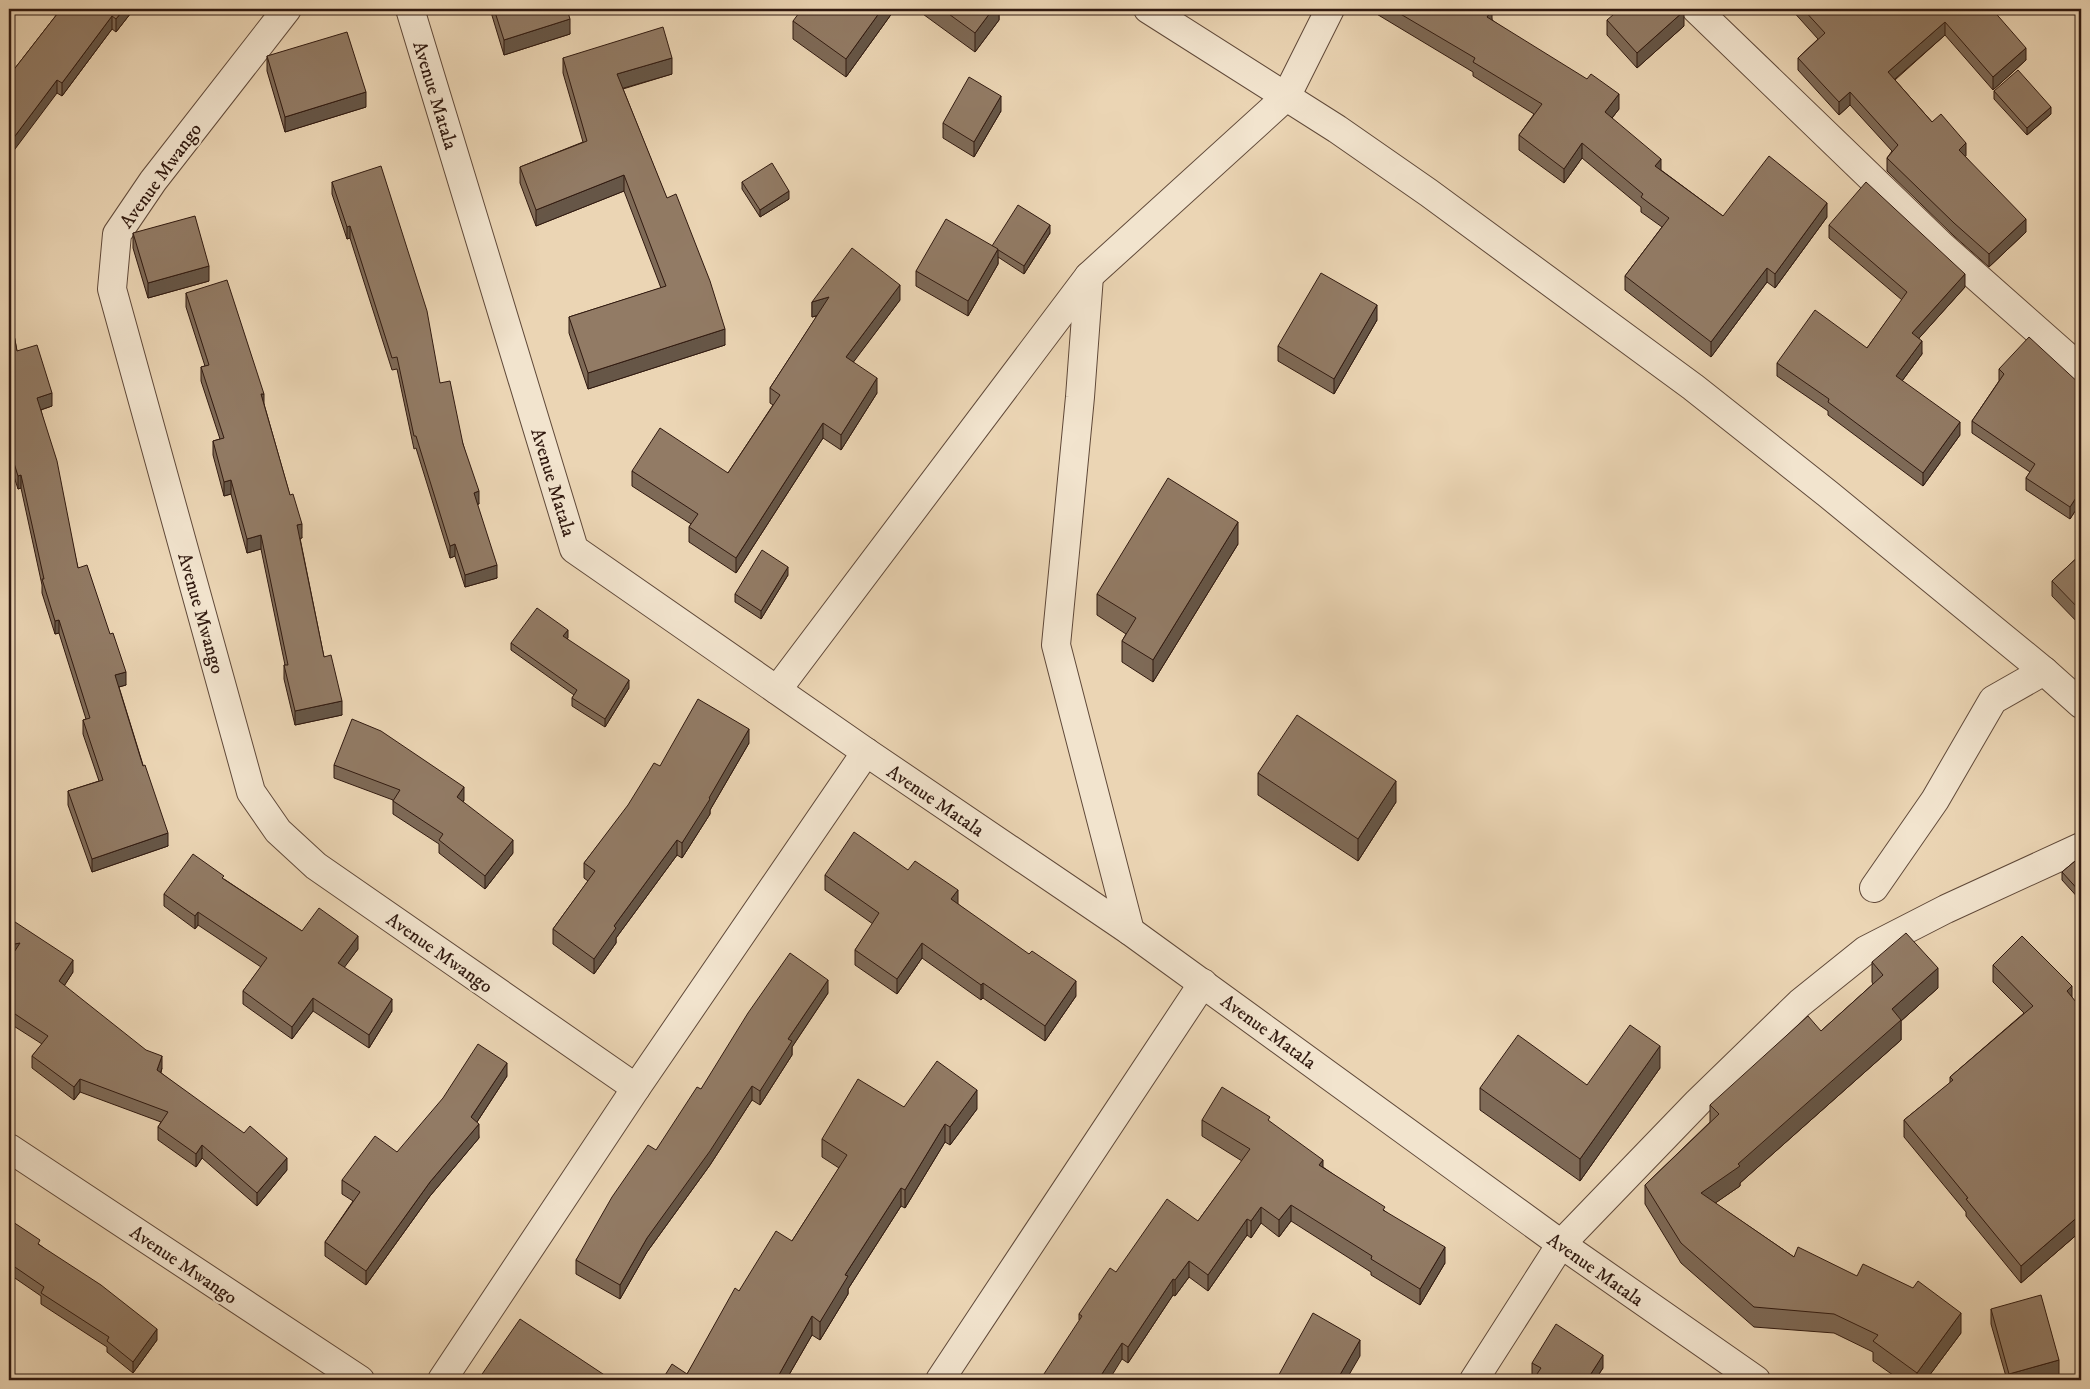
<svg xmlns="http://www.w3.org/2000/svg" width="2090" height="1389" font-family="'IM FELL DW Pica',serif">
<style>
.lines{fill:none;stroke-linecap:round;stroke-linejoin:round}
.street-casing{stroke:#604939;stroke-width:30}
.street{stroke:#f2e4ce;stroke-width:28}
.wall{fill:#7e6a57;stroke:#311a10}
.shaded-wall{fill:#665647;stroke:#311a10}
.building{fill:#927b65;stroke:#311a10}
.labels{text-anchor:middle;stroke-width:4.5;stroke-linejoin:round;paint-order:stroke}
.street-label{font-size:19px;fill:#311a10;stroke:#f2e4ce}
</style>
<rect width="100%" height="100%" fill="#ebd5b4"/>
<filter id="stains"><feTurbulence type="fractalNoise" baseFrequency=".004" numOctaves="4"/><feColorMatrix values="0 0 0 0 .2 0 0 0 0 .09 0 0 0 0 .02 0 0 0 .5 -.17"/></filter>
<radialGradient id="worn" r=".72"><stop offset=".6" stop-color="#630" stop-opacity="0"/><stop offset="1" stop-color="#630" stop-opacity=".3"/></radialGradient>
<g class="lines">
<g class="street-casing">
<g id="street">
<polyline points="287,9 153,181 117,234 112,289 251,792 278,831 316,866 636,1088"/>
<polyline points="410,9 574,549 866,752 1130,931 1561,1244 1756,1380"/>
<polyline points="1148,9 1337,129 1429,193 1693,387 1828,494 2044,671 2081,704"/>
<polyline points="1696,9 1943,247 2081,369"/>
<polyline points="1089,276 1080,397 1056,645 1130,931"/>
<polyline points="777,690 1089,276 1286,97 1330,9"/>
<polyline points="1874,888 1935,800 1993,700 2044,671"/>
<polyline points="9,1148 360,1380"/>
<polyline points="442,1380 636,1088 866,752"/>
<polyline points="940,1380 1203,983"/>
<polyline points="1474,1380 1561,1244 1698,1102 1800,1003 1866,950 1946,909 2081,847"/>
</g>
</g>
<use href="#street" class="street"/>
</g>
<g class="wall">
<polygon points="61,9 134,9 116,32 112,29 62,96 57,93 12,72"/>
<polygon points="490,9 567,9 570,34 504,55"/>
<polygon points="895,9 846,77 793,39 793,21"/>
<polygon points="916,9 999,9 999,20 975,52"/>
<polygon points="1370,9 1490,9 1492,20 1619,109 1612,118 1661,170 1723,216 1827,217 1775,288 1767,282 1711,357 1625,290 1625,276 1662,227 1641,212 1641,207 1582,158 1564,183 1519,150 1519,135 1534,114 1473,76 1473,72 1370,10"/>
<polygon points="1791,9 1992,9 2026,60 1993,90 1945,35 1895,80 1932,122 1966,156 1965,156 2026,232 1989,267 1954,236 1887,171 1887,158 1892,151 1850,105 1839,115 1798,70 1798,58 1818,39"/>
<polygon points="1607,20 1684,26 1637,68 1607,35"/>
<polygon points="267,56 366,107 285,132 267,71"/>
<polygon points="563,58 672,74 623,89 725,345 588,389 569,333 569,317 661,288 624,191 536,226 520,183 520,167 583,142 563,73"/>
<polygon points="1994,91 2051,114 2027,135 1994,99"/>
<polygon points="1001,111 974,157 943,138 943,123"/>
<polygon points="332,182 440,383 463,444 479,504 477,504 497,578 465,587 455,556 450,558 416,448 414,449 397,369 392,370 350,238 347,239 332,194"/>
<polygon points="742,182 789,199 760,217 742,189"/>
<polygon points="1829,225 1965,287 1919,338 1922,354 1902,381 1960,435 1923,486 1828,415 1828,411 1777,376 1777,363 1867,348 1902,300 1829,238"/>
<polygon points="133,233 209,281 148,298 133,248"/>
<polygon points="1050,233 1024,274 998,257 998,264 968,316 916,286 916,271 992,246"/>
<polygon points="186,293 264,404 302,538 300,538 324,657 342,715 295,725 284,679 284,665 285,665 261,549 247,553 231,494 224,496 213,455 213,441 220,439 201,381 201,367 205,366 186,307"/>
<polygon points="900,300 853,362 877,393 841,450 823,438 736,573 689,542 689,527 691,524 632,486 632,471 728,473 773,405 770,403 770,388 817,316 812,317 812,302"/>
<polygon points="9,308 17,351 52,406 41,410 78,568 126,685 119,687 168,846 92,872 68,805 68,791 99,781 83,734 83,720 86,719 59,633 55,634 42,593 42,585 21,488 18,489 9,461"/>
<polygon points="1377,320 1334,394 1278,361 1278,346"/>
<polygon points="1999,369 2081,385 2081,502 2070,519 2026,490 2026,478 2030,472 1972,433 1972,421 1999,381"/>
<polygon points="1238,544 1153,682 1122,662 1122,641 1126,634 1097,615 1097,594"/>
<polygon points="2081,554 2081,626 2052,596 2052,581"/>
<polygon points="788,575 761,619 735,602 735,594"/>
<polygon points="568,638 567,639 629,688 605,727 572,706 572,698 574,695 511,650 511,643"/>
<polygon points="749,743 710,810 710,814 682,858 677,855 616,938 616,943 594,974 553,944 553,929 588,881 584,878 584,863 660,766"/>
<polygon points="334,765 464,800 463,802 513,853 485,889 439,853 439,844 393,814 393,800 334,778"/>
<polygon points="1258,773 1396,802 1358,861 1258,795"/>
<polygon points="2081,856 2081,901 2062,880 2062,872"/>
<polygon points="908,870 958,904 1076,996 1045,1041 983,998 981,1000 922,958 897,994 855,965 855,950 873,924 825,890 825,875"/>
<polygon points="224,879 302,931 358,949 344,967 392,1011 369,1048 313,1011 292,1039 243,1004 243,991 261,967 198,925 195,929 164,906 164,894"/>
<polygon points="9,918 73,972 64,986 162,1068 161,1073 287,1170 257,1206 202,1158 196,1167 158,1140 158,1127 161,1122 80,1092 74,1100 32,1068 32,1056 42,1044 9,1023 9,960 11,958"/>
<polygon points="1872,962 1938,988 1901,1021 1901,1040 1740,1183 1740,1186 1715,1203 1794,1257 1961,1333 1926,1380 1900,1380 1873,1361 1873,1352 1834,1333 1754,1327 1681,1263 1645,1204 1645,1185 1710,1122 1710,1105 1821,1031 1873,984 1872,982"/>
<polygon points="1993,965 2072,998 2081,1008 2081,1231 2021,1283 1966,1216 1966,1212 1904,1137 1904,1120 1950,1083 1950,1077 2024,1013 1993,982"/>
<polygon points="828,993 792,1047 792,1055 760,1105 752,1100 710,1165 647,1252 620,1299 576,1274 576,1260 701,1089"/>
<polygon points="1660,1068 1580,1181 1480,1110 1480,1088 1587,1085"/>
<polygon points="507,1076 477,1122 479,1138 430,1196 366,1285 325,1256 325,1242 353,1201 342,1194 342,1180 397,1152"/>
<polygon points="904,1107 977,1109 950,1145 945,1142 905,1208 901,1206 848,1289 848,1294 820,1340 812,1335 786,1380 662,1380 687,1374 739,1291 792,1241 839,1168 822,1157 822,1139"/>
<polygon points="1202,1120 1270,1122 1323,1167 1385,1211 1445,1263 1420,1305 1371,1275 1371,1272 1291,1221 1279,1237 1261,1223 1251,1238 1247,1235 1208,1291 1189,1277 1175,1296 1173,1295 1128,1363 1122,1359 1079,1320 1079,1314 1116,1272 1198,1221 1242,1161 1202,1136"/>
<polygon points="9,1223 40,1245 157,1340 133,1373 107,1352 107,1347 41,1304 41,1296 9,1274"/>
<polygon points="1991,1309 2059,1375 2040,1380 2007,1380 1991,1324"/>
<polygon points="1532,1363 1603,1368 1595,1380 1533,1380 1535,1378 1532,1376"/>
</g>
<g class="shaded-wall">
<polygon points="124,9 134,9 116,32 116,19"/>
<polygon points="882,9 895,9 846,77 846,59"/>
<polygon points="993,9 999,9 999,20 975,52 975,33"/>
<polygon points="1492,10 1492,25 1487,17"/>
<polygon points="1684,11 1684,26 1637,68 1637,53"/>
<polygon points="112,16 112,29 62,96 62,83"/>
<polygon points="570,19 570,34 504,55 504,40"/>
<polygon points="1945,22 1945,35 1888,85 1888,72"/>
<polygon points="2026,48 2026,60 1993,90 1993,77"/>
<polygon points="672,58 672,74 617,90 617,74"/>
<polygon points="57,80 57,93 9,157 9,144"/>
<polygon points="366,92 366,107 285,132 285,117"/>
<polygon points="1850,92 1850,105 1839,115 1839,102"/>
<polygon points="1619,94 1619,109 1605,127 1605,112"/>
<polygon points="1001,96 1001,111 974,157 974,142"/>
<polygon points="2051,107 2051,114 2027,135 2027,128"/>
<polygon points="1582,143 1582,158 1564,183 1564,169"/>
<polygon points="1966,143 1966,156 1959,162 1959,150"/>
<polygon points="1661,159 1661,174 1655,166"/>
<polygon points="624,175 624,191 536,226 536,210"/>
<polygon points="789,191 789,199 760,217 760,210"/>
<polygon points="1827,203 1827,217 1775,288 1775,274"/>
<polygon points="2026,219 2026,232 1989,267 1989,254"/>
<polygon points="1050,225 1050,233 1024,274 1024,266"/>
<polygon points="350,226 350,238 347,239 347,227"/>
<polygon points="998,249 998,264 968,316 968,301"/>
<polygon points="209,266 209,281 148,298 148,283"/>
<polygon points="1767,268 1767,282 1711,357 1711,342"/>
<polygon points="1965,274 1965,287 1912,346 1912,333"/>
<polygon points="900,285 900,300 846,372 846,357"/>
<polygon points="829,297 829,312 812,317 812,302"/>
<polygon points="1377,305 1377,320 1334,394 1334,379"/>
<polygon points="725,329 725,345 588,389 588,373"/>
<polygon points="1922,341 1922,354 1896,389 1896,376"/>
<polygon points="877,378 877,393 841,450 841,435"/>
<polygon points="52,393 52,406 37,411 37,398"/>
<polygon points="261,394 264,394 264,407"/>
<polygon points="1960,422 1960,435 1923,486 1923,473"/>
<polygon points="823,423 823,438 736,573 736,558"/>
<polygon points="21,475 21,488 18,489 18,476"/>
<polygon points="231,480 231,494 224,496 224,482"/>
<polygon points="2081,490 2081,502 2070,519 2070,507"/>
<polygon points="479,491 479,504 474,505 474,493"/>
<polygon points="1238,522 1238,544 1153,682 1153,660"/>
<polygon points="302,524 302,538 297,539 297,525"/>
<polygon points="261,535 261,549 247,553 247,539"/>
<polygon points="455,544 455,556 450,558 450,546"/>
<polygon points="497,565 497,578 465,587 465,575"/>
<polygon points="788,567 788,575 761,619 761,611"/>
<polygon points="59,620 59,633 55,634 55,621"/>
<polygon points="568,630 568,638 563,644 563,636"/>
<polygon points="126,672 126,685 115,688 115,675"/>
<polygon points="629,680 629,688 605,727 605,719"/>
<polygon points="342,701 342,715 295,725 295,711"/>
<polygon points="749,729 749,743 710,810 710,814 682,858 682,843"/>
<polygon points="1396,781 1396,802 1358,861 1358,839"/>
<polygon points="464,787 464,800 457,810 457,797"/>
<polygon points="168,833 168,846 92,872 92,859"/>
<polygon points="513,840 513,853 485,889 485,876"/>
<polygon points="677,840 677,855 616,938 616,943 594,974 594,959 614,926"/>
<polygon points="958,890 958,905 951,899"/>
<polygon points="198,912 198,925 195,929 195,916"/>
<polygon points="358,936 358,949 338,976 338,963"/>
<polygon points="20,943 20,956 9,958 9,945"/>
<polygon points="922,943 922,958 897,994 897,979"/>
<polygon points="73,960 73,972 59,994 59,981"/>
<polygon points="1938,968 1938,988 1901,1021 1901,1040 1740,1183 1740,1186 1701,1213 1701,1193 1738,1164 1892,1009"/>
<polygon points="828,980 828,993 792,1047 792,1055 760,1105 760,1091 788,1039"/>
<polygon points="1076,981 1076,996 1045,1041 1045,1026"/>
<polygon points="983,983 983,998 981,1000 981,985"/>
<polygon points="2072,986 2072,1003 2067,991"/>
<polygon points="313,998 313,1011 292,1039 292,1027"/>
<polygon points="392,999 392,1011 369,1048 369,1035"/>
<polygon points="1660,1046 1660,1068 1580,1181 1580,1159"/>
<polygon points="162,1056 162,1068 157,1083 157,1070"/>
<polygon points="507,1063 507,1076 471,1131 471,1117"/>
<polygon points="80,1079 80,1092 74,1100 74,1087"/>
<polygon points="752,1086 752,1100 710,1165 647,1252 620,1299 620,1285 647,1238"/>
<polygon points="977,1090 977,1109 950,1145 950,1127"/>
<polygon points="479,1124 479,1138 430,1196 366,1285 366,1271 430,1182"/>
<polygon points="945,1124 945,1142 905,1208 905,1190"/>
<polygon points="202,1145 202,1158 196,1167 196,1154"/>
<polygon points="287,1158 287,1170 257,1206 257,1193"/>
<polygon points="1323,1160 1323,1176 1319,1165"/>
<polygon points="901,1188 901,1206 848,1289 848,1294 820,1340 820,1322 845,1275"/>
<polygon points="1291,1205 1291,1221 1279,1237 1279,1220"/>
<polygon points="1261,1207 1261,1223 1251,1238 1251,1221"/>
<polygon points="2081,1214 2081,1231 2021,1283 2021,1266"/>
<polygon points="1247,1219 1247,1235 1208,1291 1208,1275"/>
<polygon points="1445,1247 1445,1263 1420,1305 1420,1289"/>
<polygon points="1189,1261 1189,1277 1175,1296 1175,1280"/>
<polygon points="1173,1279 1173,1295 1128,1363 1128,1347"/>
<polygon points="1961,1313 1961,1333 1926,1380 1917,1380 1917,1373"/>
<polygon points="812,1316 812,1335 786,1380 776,1380"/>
<polygon points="157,1329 157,1340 133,1373 133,1362"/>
<polygon points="1360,1340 1360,1356 1346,1380 1337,1380"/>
<polygon points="1122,1343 1122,1359 1109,1380 1098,1380"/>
<polygon points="1603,1355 1603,1368 1595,1380 1587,1380"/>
<polygon points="2059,1360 2059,1375 2040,1380 2009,1380 2009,1374"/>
</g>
<g class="building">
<polygon points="61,9 124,9 116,19 112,16 62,83 57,80 9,144 9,70 12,72"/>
<polygon points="494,9 567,9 570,19 504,40"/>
<polygon points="802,9 882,9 846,59 793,21"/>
<polygon points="942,9 993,9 975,33"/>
<polygon points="1392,9 1490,9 1492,10 1487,17 1587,79 1591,74 1619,94 1605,112 1661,159 1655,166 1723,216 1769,156 1827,203 1775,274 1767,268 1711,342 1625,276 1669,218 1641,197 1643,194 1582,143 1564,169 1519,135 1542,104 1473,62 1475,58"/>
<polygon points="1620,9 1682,9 1684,11 1637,53 1607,20"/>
<polygon points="1803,9 1992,9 2026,48 1993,77 1945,22 1888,72 1932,122 1941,114 1966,143 1959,150 2026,219 1989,254 1954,223 1887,158 1898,145 1850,92 1839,102 1798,58 1825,33"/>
<polygon points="663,27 672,58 617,74 667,198 676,194 710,281 725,329 588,373 569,317 666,286 624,175 536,210 520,167 587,141 563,58"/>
<polygon points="347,32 366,92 285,117 267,56"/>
<polygon points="2018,70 2051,107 2027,128 1994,91"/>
<polygon points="969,77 1001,96 974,142 943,123"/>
<polygon points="772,163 789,191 760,210 742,182"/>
<polygon points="381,166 427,311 440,383 450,381 463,444 479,491 474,493 497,565 465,575 455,544 450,546 416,436 414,436 397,357 392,358 350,226 347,227 332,182"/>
<polygon points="1866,182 1965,274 1912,333 1922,341 1896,376 1960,422 1923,473 1828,402 1829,399 1777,363 1815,310 1867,348 1907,292 1829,225"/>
<polygon points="1018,205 1050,225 1024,266 992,246"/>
<polygon points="195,216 209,266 148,283 133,233"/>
<polygon points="946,219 998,249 968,301 916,271"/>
<polygon points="852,248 900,285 846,357 877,378 841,435 823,423 736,558 689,527 698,514 632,471 660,428 728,473 780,395 770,388 829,297 812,302"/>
<polygon points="1321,273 1377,305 1334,379 1278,346"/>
<polygon points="227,280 264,394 261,394 290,495 293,494 302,524 297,525 324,657 331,655 342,701 295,711 284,665 288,665 261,535 247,539 231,480 224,482 213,441 224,438 201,367 209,365 186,293"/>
<polygon points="9,308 17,351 37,345 52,393 37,398 57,461 78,568 87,565 110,634 113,633 126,672 115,675 143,766 145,765 168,833 92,859 68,791 103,780 83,720 90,718 59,620 55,621 42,579 44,579 21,475 18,476 9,447"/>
<polygon points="2029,337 2081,385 2081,490 2070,507 2026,478 2035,464 1972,421 2004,374 1999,369"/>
<polygon points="1168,478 1238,522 1153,660 1122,641 1136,618 1097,594"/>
<polygon points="762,550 788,567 761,611 735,594"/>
<polygon points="2081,554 2081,611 2052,581"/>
<polygon points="537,608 568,630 563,636 629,680 605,719 572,698 577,690 511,643"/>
<polygon points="698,699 749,729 709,798 710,799 682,843 677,840 614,926 616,928 594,959 553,929 595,871 584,863 628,805 654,763 660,766"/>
<polygon points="1297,715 1396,781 1358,839 1258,773"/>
<polygon points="352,719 381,731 464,787 457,797 513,840 485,876 439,840 443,834 393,801 400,790 334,765"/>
<polygon points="854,832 908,870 915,861 958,890 951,899 1029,954 1032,951 1076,981 1045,1026 983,983 981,985 922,943 897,979 855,950 879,913 825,875"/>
<polygon points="193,854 224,876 222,878 302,931 319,908 358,936 338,963 392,999 369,1035 313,998 292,1027 243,991 267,958 198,912 195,916 164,894"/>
<polygon points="2081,856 2081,893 2062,872"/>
<polygon points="9,918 73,960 59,981 146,1050 162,1056 157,1070 244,1133 250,1126 287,1158 257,1193 202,1145 196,1154 158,1127 168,1112 80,1079 74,1087 32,1056 48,1036 9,1010 9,960 20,943 9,945"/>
<polygon points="1906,933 1938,968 1892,1009 1901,1020 1738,1164 1740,1166 1701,1193 1794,1257 1798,1247 1857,1276 1863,1264 1913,1288 1918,1281 1961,1313 1917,1373 1873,1341 1878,1335 1834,1314 1754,1307 1681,1243 1645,1185 1719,1114 1710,1105 1808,1016 1821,1031 1883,975 1872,962"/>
<polygon points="2022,936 2072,986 2067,991 2081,1008 2081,1214 2021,1266 1966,1199 1968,1198 1904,1120 1953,1080 1950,1077 2033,1006 1993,965"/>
<polygon points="790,953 828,980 788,1039 792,1041 760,1091 752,1086 710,1151 647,1238 620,1285 576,1260 612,1197 648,1145 656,1150 697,1087 701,1089 748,1013"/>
<polygon points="1630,1025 1660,1046 1580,1159 1480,1088 1518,1035 1587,1085"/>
<polygon points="478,1044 507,1063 471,1117 479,1124 430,1182 366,1271 325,1242 360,1192 342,1180 375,1136 397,1152 443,1098"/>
<polygon points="937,1061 977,1090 950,1127 945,1124 905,1190 901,1188 845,1275 848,1276 820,1322 812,1316 776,1380 662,1380 672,1364 687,1374 735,1288 739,1291 776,1231 792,1241 847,1155 822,1139 858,1079 904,1107"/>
<polygon points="1222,1087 1270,1117 1268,1120 1323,1160 1319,1165 1385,1207 1383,1210 1445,1247 1420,1289 1371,1259 1372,1256 1291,1205 1279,1220 1261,1207 1251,1221 1247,1219 1208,1275 1189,1261 1175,1280 1173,1279 1128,1347 1122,1343 1098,1380 1040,1380 1082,1316 1079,1314 1110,1268 1116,1272 1167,1199 1198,1221 1250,1149 1202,1120"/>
<polygon points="13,1222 40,1240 38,1244 101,1285 157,1329 133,1362 107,1341 109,1337 41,1293 44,1287 9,1263 9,1223 12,1225"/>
<polygon points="2041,1295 2059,1360 2009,1374 1991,1309"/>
<polygon points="1313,1313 1360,1340 1337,1380 1276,1380"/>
<polygon points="520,1319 612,1380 478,1380"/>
<polygon points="1556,1324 1603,1355 1587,1380 1533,1380 1541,1368 1532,1363"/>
</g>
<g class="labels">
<g class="street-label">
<text transform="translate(436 95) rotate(73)" y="7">Avenue Matala</text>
<text transform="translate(160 175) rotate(-54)" y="7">Avenue Mwango</text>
<text transform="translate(554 482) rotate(73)" y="7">Avenue Matala</text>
<text transform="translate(202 613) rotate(74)" y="7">Avenue Mwango</text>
<text transform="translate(936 800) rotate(34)" y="7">Avenue Matala</text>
<text transform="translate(440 952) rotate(35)" y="7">Avenue Mwango</text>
<text transform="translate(1269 1031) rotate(36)" y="7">Avenue Matala</text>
<text transform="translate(184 1264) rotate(34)" y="7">Avenue Mwango</text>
<text transform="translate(1596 1269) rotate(35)" y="7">Avenue Matala</text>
</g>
</g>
<rect width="2090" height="1389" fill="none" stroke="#ebd5b4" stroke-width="30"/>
<rect x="10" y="10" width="2070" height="1369" fill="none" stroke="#311a10" stroke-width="2.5"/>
<rect x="15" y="15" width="2060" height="1359" fill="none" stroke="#311a10"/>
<rect width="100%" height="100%" filter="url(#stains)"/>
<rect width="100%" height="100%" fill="url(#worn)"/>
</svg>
